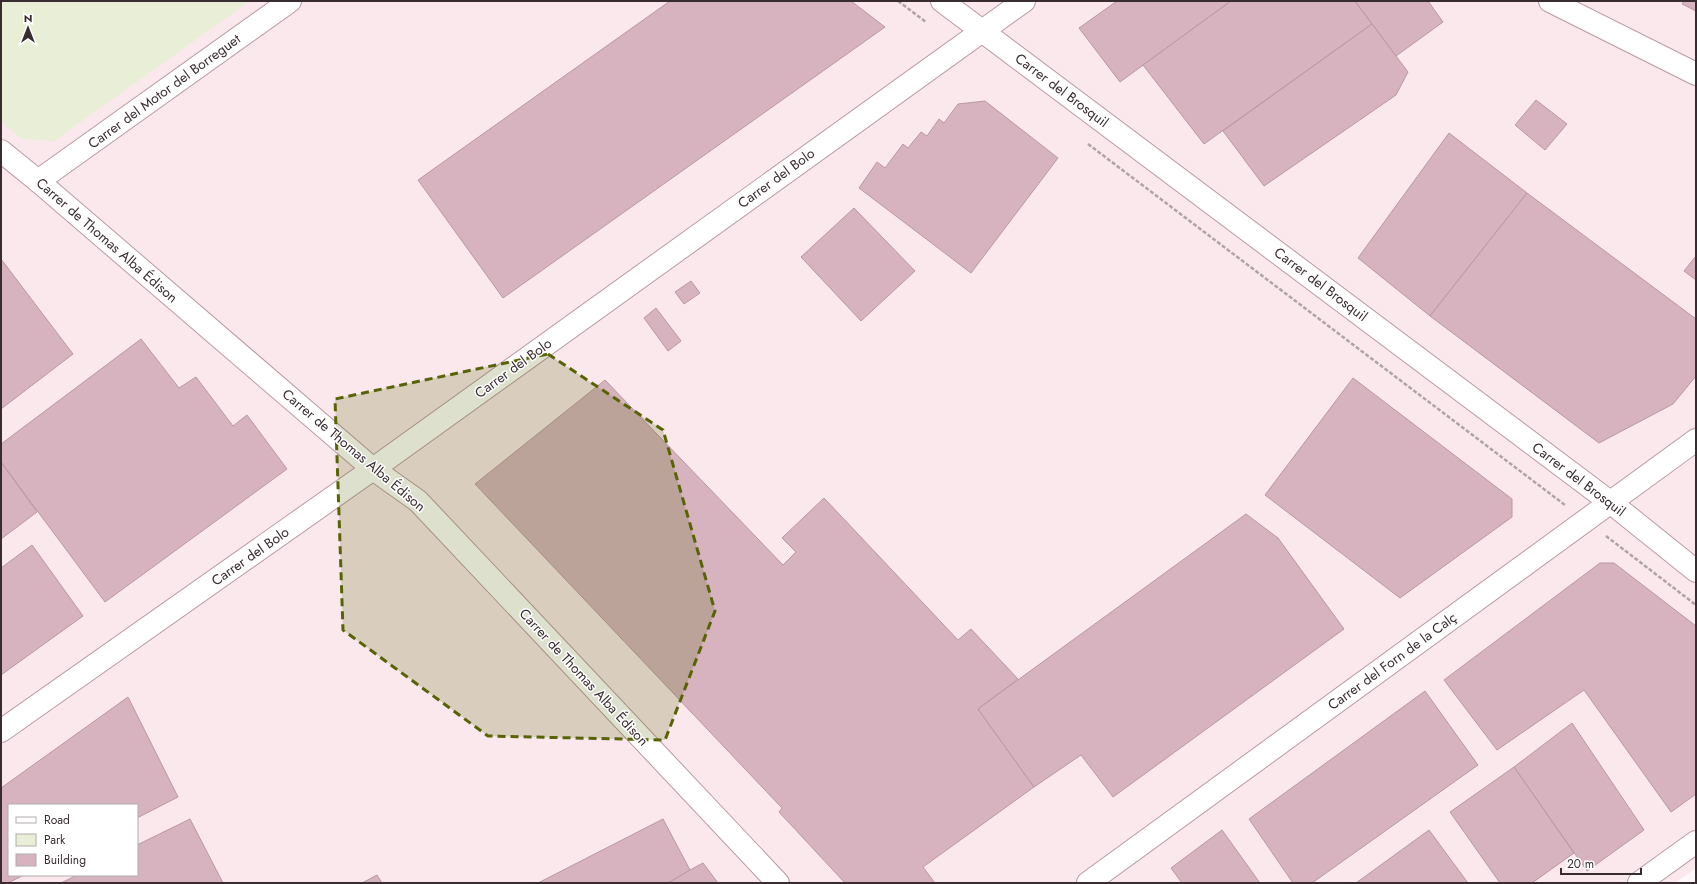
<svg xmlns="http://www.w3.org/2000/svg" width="1697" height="884" font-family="Jost,sans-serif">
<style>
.built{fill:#fae8ed;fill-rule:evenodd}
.green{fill:#e9efd7}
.building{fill:#d6b3be;stroke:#b998a2}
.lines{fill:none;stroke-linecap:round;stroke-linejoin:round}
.minor-casing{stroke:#bb9aa4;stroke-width:24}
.path{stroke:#aea4a7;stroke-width:2.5;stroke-dasharray:4 2;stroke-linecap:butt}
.minor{stroke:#fff;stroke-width:22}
.marked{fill:#576304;fill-opacity:0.2;stroke:#576304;stroke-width:3;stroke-dasharray:8 5;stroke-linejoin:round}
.labels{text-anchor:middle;stroke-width:3;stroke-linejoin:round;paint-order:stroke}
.street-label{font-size:14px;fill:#392c30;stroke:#fff}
</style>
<rect width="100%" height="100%" fill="#fff7f9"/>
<path class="built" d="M1,1h1695v867l-21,15h-1674zM9,805h128v70h-128z"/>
<polygon class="green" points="1,1 250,1 54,141 22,139 1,122"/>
<g class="building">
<polygon points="670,1 851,1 885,27 503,298 418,180"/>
<polygon points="1117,1 1231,1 1120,82 1079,28"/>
<polygon points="1231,1 1355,1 1372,24 1204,144 1143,65"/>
<polygon points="1355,1 1428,1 1443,22 1396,56"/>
<polygon points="1684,1 1696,1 1696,11 1682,4"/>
<polygon points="1372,24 1408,72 1396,95 1264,186 1223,131"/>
<polygon points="1536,100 1567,124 1545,150 1515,125"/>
<polygon points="985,101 1058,158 971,273 859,188 877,162 885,168 903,144 908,148 921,132 927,136 939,119 944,123 958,104"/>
<polygon points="1449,133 1527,193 1430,316 1358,258"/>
<polygon points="1527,193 1696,319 1696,376 1673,404 1599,443 1430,316"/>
<polygon points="854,208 915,271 861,321 801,257"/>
<polygon points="1696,256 1696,280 1684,271"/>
<polygon points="1,259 73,354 1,409"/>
<polygon points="691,281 700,293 684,304 675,292"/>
<polygon points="656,308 681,341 668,351 644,318"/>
<polygon points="141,339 179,388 196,377 233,426 247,415 287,469 105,602 1,462 1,444"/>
<polygon points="1353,378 1512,499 1512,517 1400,598 1265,495"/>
<polygon points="605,380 783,565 796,552 782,538 824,498 958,640 971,629 1018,679 978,709 1034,787 923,867 935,883 845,883 779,812 782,808 475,484"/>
<polygon points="1,462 37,512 1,539"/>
<polygon points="1246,514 1278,538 1344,629 1113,797 1081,755 1034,787 978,709"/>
<polygon points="32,545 83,616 1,675 1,568"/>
<polygon points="1600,563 1614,563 1696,626 1696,794 1671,812 1584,690 1497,750 1444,680"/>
<polygon points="1425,691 1478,765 1312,883 1293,883 1249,819"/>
<polygon points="128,697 178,797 137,818 137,805 9,805 9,875 24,875 8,883 1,883 1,788"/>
<polygon points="1572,723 1644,830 1587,871 1514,767"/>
<polygon points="1514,767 1574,853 1532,883 1500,883 1450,812"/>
<polygon points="190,819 223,883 61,883 77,875 137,875 137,845"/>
<polygon points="663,819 690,870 668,883 538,883"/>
<polygon points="1222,830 1260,883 1182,883 1171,868"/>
<polygon points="1429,830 1468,883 1356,883"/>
<polygon points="703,863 718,883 668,883 690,870"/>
<polygon points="377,875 382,883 362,883"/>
</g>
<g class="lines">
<g class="minor-casing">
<g id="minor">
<polyline points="942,1 1610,502 1696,571"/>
<polyline points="1550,1 1696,74"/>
<polyline points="1,151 38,181 373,469 418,501 778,883"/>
<polyline points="38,181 290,1"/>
<polyline points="1,731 373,469 1024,1"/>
<polyline points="1088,883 1696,440"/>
<polyline points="1639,883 1696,842"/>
</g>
</g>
<g class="path">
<polyline points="898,1 926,22"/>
<polyline points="1088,144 1565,505"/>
<polyline points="1606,536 1696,605"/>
</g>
<use href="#minor" class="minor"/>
</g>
<path class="marked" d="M548,354l115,76 52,181 -50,129 -177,-4 -145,-106 -8,-231z"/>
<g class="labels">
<g class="street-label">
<text transform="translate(1062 90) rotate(37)" y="5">Carrer del Brosquil</text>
<text transform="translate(164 91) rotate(-36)" y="5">Carrer del Motor del Borreguet</text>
<text transform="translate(776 178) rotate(-36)" y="5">Carrer del Bolo</text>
<text transform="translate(107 240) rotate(41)" y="5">Carrer de Thomas Alba Édison</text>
<text transform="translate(1321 284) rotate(37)" y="5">Carrer del Brosquil</text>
<text transform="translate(513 368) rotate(-36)" y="5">Carrer del Bolo</text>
<text transform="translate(354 450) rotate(40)" y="5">Carrer de Thomas Alba Édison</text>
<text transform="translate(1579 479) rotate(37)" y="5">Carrer del Brosquil</text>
<text transform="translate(250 556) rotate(-35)" y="5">Carrer del Bolo</text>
<text transform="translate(1392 661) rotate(-36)" y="5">Carrer del Forn de la Calç</text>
<text transform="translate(584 677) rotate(47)" y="5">Carrer de Thomas Alba Édison</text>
</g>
</g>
<rect width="1697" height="884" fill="none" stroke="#392c30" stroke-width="4"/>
<rect x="8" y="804" width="130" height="72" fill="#ffffff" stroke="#b0abac"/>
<rect x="16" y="817" width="20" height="6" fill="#ffffff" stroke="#b0abac"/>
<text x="44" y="824" font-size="12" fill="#392c30">Road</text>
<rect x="16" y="834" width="20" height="12" fill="#e9efd7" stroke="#b0abac"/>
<text x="44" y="844" font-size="12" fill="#392c30">Park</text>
<rect x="16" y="854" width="20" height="12" fill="#d6b3be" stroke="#b0abac"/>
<text x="44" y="864" font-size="12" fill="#392c30">Building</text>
<g transform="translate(28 28)" stroke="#ffffff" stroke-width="3" paint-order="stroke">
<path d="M0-3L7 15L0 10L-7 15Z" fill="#392c30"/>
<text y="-6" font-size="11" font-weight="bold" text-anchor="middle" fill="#392c30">N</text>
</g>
<path d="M1561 868v6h80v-6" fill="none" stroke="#392c30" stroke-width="2"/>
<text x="1567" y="868" font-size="12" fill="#392c30" stroke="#ffffff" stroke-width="3" paint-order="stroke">20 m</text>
</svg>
